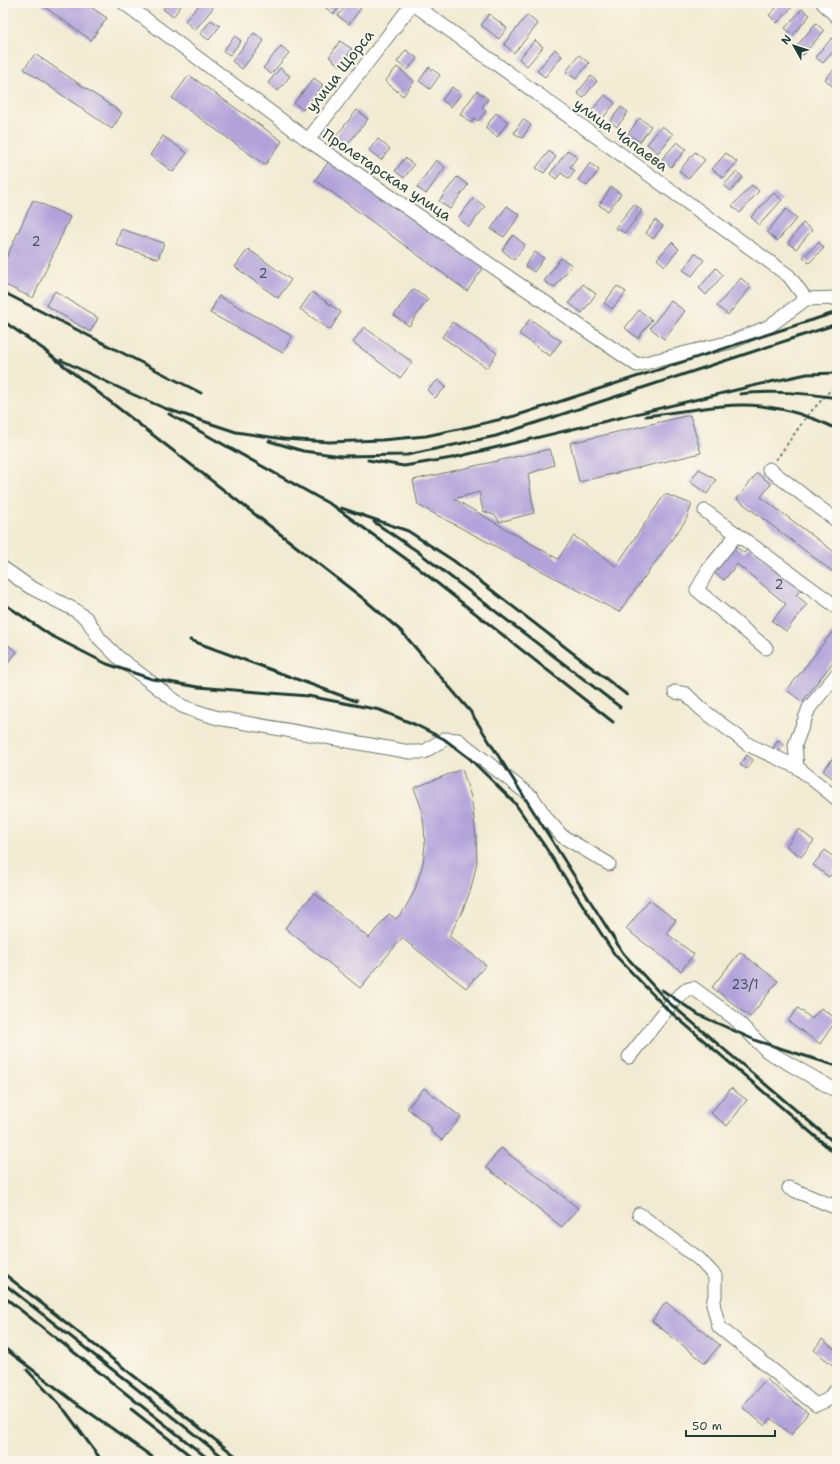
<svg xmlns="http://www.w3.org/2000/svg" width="840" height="1464" font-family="'Shantell Sans',sans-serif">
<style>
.building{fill:#b1a2da}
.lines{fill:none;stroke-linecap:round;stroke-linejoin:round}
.minor-casing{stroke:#697a6c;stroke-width:15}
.path{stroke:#697a6c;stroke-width:2;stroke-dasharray:3 3;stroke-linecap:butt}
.minor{stroke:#fff;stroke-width:13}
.rail{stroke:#1f3d34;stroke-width:3}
.labels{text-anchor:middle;stroke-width:4;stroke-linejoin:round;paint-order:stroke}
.number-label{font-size:13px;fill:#44565e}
.street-label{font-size:15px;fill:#1f3d34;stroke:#fbf7ec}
</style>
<rect width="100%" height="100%" fill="#fbf7ec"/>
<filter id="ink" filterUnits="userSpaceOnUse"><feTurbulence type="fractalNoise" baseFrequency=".025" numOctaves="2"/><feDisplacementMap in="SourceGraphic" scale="8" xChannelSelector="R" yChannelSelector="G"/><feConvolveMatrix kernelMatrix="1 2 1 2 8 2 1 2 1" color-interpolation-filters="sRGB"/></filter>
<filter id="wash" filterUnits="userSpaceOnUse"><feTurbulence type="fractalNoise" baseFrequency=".012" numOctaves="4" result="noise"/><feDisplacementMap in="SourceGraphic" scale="16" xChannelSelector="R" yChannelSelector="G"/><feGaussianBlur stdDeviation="0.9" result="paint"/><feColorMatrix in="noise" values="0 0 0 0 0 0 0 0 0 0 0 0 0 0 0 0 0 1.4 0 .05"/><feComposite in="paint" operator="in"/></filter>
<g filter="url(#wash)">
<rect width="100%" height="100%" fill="#f2ebd3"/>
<g id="blocks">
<g class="building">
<polygon points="39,3 85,3 107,18 91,40"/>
<polygon points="168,3 183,3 173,17 163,9"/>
<polygon points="201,3 207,3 213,8 195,30 185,21"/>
<polygon points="319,3 342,3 334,14"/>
<polygon points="348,3 355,3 361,8 349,24 338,16"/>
<polygon points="781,3 796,3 777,23 769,15"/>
<polygon points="802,9 810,15 793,35 785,28"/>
<polygon points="489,14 507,28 499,39 481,25"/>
<polygon points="527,15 538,24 514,53 504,44"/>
<polygon points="211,20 220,26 209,40 200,34"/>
<polygon points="816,23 824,31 803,55 795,48"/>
<polygon points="254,33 264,41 242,69 232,61"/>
<polygon points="235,36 241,41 230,55 223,51"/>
<polygon points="832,38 837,43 837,47 823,63 815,57"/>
<polygon points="535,40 543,47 527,66 519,59"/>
<polygon points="340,41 352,49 340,66 329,57"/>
<polygon points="281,46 289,53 271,74 263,68"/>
<polygon points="555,49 562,56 545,77 537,71"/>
<polygon points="406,50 417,58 408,70 397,62"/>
<polygon points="35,54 122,113 112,129 24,69"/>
<polygon points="579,55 589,63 576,79 566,72"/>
<polygon points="837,66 837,80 832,86 825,79"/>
<polygon points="397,67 414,81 403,96 385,81"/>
<polygon points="429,67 440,75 430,89 419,81"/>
<polygon points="280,68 290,76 278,91 268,83"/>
<polygon points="189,75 282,141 265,165 172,98"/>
<polygon points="591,76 597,81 583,98 577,93"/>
<polygon points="314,78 323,85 303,110 294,103"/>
<polygon points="452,87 461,94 451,107 442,100"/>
<polygon points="477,91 488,99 482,107 486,111 478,121 474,118 471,123 460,114"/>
<polygon points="605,95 615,103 602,119 592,110"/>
<polygon points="621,107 628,112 617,127 610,121"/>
<polygon points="357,110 368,119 347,145 336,136"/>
<polygon points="496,113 508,122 497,137 485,128"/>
<polygon points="639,118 651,126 640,142 628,134"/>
<polygon points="523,119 531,125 522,138 514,133"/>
<polygon points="662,126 673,134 658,153 647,144"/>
<polygon points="163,136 187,153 173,172 150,155"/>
<polygon points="378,139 390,149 381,160 369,150"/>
<polygon points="677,142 686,149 671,167 662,159"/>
<polygon points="568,150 577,157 570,167 575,171 569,179 561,173 556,179 550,174"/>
<polygon points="549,151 556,157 544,173 536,168"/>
<polygon points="695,152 705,160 688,179 679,171"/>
<polygon points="726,153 737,162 723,178 712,169"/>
<polygon points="332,157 484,267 467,291 315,180"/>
<polygon points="405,158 414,165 404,178 395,171"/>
<polygon points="436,160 445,167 426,194 417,187"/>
<polygon points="590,163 599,170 587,186 578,180"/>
<polygon points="736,172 743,177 731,191 724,185"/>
<polygon points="457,177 468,185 450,209 439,201"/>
<polygon points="752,185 759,191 740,213 732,206"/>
<polygon points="611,187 621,194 608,211 599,205"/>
<polygon points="774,193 782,200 759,225 751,217"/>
<polygon points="474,198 485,207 469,227 458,218"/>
<polygon points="33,200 70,217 33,298 3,284 3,265"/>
<polygon points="634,204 642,211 625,233 615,228"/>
<polygon points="507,206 520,215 504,237 491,229"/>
<polygon points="786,209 797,218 777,241 767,232"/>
<polygon points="655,220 663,226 653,239 646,233"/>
<polygon points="803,223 812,230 796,249 788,243"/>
<polygon points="121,229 164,243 158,259 116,245"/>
<polygon points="513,235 525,245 514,260 502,250"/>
<polygon points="672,242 679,249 665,266 657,259"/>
<polygon points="819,242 824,248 809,263 803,257"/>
<polygon points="248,249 291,280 278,298 235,267"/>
<polygon points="535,252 544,258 534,272 525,266"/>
<polygon points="695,253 704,260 692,276 683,270"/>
<polygon points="561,258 572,265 554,288 544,281"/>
<polygon points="716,268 723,275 706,295 699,288"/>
<polygon points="741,278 751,287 728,315 717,306"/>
<polygon points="583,284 596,294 582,313 569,303"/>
<polygon points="617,286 626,292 612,309 604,303"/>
<polygon points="413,289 428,299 409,326 394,315"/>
<polygon points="55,291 98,318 90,332 46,305"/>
<polygon points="312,292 341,312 330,330 300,309"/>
<polygon points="219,296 292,336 283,353 210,313"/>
<polygon points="671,301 685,311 664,339 650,328"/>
<polygon points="639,310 652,320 638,338 625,328"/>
<polygon points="530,319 561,341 550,356 519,334"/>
<polygon points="452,322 497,353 487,368 442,337"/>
<polygon points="364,327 412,362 400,378 353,342"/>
<polygon points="438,380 446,387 435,398 427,390"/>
<polygon points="690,415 701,453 579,482 570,443"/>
<polygon points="550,449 554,465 528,474 534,513 499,522 496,516 483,511 479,492 454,499 558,559 574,536 616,566 665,494 692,504 686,520 619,612 418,505 413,480"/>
<polygon points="699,469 716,480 707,494 690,482"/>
<polygon points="757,473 771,484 761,497 837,554 837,575 737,499"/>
<polygon points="734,545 744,553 749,547 802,589 796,595 807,604 786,631 772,621 786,604 737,564 724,580 713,572"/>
<polygon points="837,626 837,657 802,702 787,690"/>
<polygon points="3,641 17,652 3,669"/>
<polygon points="778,740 784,745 779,752 773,748"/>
<polygon points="837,752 837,781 823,771"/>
<polygon points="747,755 753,760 747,769 740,765"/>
<polygon points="462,769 471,797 473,810 476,837 477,862 471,889 462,912 449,936 486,965 466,988 402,938 360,988 285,928 314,893 369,938 389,914 396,919 404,910 415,890 423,863 425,845 424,826 421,807 414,788"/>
<polygon points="799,829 814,841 801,857 786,846"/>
<polygon points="825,850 837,860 837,867 829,877 813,865"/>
<polygon points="649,900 676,920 666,933 694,954 681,971 626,929"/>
<polygon points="740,952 778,981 750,1017 712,987"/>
<polygon points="798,1008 812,1019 821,1008 837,1019 820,1044 788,1021"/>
<polygon points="424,1088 461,1117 442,1140 430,1131 432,1128 407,1108"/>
<polygon points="731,1088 747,1100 727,1126 711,1113"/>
<polygon points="501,1148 578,1208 562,1227 486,1167"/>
<polygon points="666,1302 720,1345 705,1363 652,1321"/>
<polygon points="822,1339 837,1351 837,1364 835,1367 814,1350"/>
<polygon points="766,1379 808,1413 791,1435 771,1418 765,1426 742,1407"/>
</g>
</g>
</g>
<g filter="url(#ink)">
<use href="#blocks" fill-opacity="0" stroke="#697a6c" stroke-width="1"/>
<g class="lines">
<g class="minor-casing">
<g id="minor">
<polyline points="124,3 308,140 637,365 731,342 768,327 806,299 837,298"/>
<polyline points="412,3 789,276 806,299"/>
<polyline points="823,3 837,17"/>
<polyline points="308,140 413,3"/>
<polyline points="769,469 837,521"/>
<polyline points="705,511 837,607"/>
<polyline points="737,534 708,570 697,590 766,648"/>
<polyline points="3,568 30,587 75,610 87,619 99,638 119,658 182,706 195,711 218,718 410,752 424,752 444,739 458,740 532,797 547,819 562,836 609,864"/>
<polyline points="837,674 809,708 795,745 797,767 837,799"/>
<polyline points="675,692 686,694 700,708 749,745 797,767"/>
<polyline points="629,1057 675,999 686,990 693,988 734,1018 767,1051 837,1091"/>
<polyline points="789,1188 832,1206 837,1202"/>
<polyline points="639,1214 699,1259 715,1276 715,1296 713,1304 719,1327 816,1405 827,1400 837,1389"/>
</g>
</g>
<polyline class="path" points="776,460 807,416 837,383"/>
<use href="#minor" class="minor"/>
<g class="rail">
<polyline points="3,292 201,393"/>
<polyline points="3,321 49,353"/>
<polyline points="45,351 365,600 401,631 470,711 623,953 667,1001 837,1145"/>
<polyline points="61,360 132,394 164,408 236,432 284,439 329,442 382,440 426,436 468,427 515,416 837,312"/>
<path d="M740,394c29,-4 68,-1 97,4"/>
<polyline points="169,414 335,507 413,564 613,722"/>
<path d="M646,416c37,-4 78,-14 115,-10 27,3 52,11 76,23"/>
<polyline points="269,441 303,451 342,456 407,455 496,436 837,324"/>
<polyline points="368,460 404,466 452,458 761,384 807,374 837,373"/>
<polyline points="341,508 408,531 454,561 627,695"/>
<polyline points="374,522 417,551 620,707"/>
<polyline points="3,603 50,635 107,664 152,679 198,687 308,696 380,710 416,725 444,739 469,758 514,802 544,845 615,955 667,1009 837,1155"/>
<polyline points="190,640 356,701"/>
<polyline points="662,990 699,1015 757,1041 837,1066"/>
<polyline points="3,1273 242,1461"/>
<polyline points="3,1283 228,1461"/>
<polyline points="3,1296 211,1461"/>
<polyline points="3,1347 76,1403 158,1461"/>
<polyline points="27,1370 66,1412 102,1461"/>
<polyline points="131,1409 197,1461"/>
</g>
</g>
</g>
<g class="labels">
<g class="number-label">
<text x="36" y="246">2</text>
<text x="263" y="278">2</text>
<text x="779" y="589">2</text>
<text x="745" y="989">23/1</text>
</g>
<g class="street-label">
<text transform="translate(340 71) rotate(-52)" y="5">улица Щорса</text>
<text transform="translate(621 135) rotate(36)" y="5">улица Чапаева</text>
<text transform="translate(387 175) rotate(34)" y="5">Пролетарская улица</text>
</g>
</g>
<rect width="840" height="1464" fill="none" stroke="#fbf7ec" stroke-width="16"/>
<g transform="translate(794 46) rotate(309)" stroke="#fbf7ec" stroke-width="3" paint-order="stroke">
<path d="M0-3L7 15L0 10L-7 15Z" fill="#1f3d34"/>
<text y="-6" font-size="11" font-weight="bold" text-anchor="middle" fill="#1f3d34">N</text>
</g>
<path d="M686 1430v6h89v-6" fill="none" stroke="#1f3d34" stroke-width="2"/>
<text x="692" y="1430" font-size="12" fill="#1f3d34" stroke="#fbf7ec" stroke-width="3" paint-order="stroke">50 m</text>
</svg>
